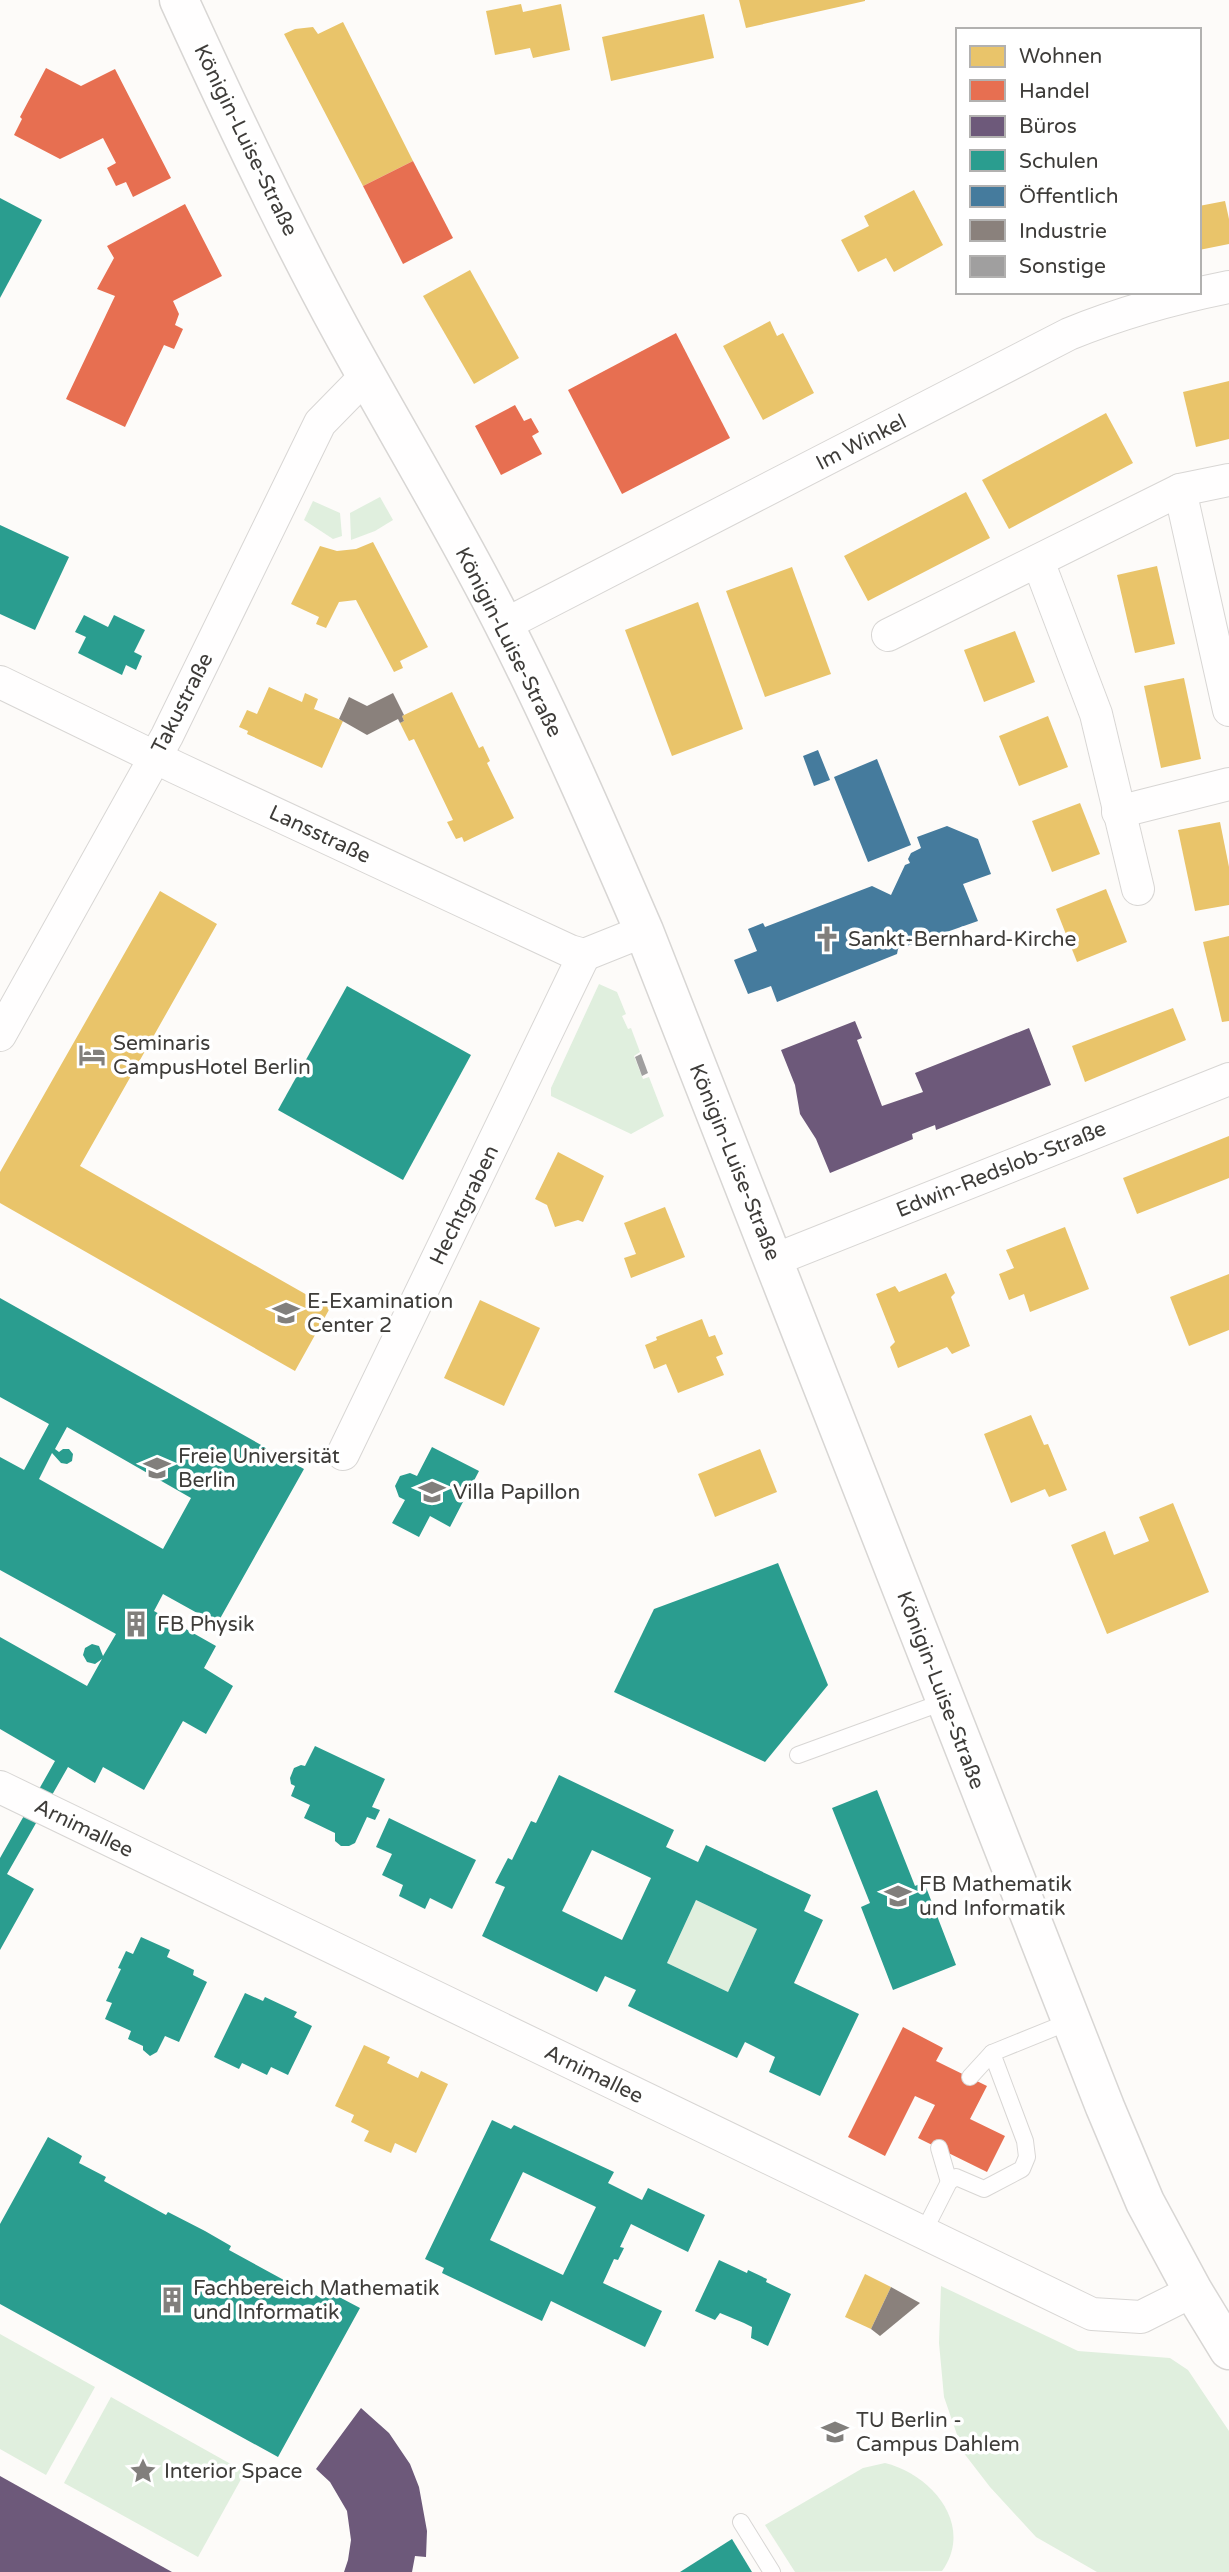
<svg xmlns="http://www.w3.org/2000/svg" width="1229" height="2572" font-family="'Varela Round',sans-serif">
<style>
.green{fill:#e0efde}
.homes{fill:#e9c46a}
.shops{fill:#e76f51}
.offices{fill:#6d597a}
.schools{fill:#2a9d8f;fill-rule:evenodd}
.public{fill:#457b9d}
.industry{fill:#8a817c}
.building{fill:#a09f9f}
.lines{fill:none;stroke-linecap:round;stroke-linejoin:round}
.service-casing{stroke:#d8d6d4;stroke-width:18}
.minor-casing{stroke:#d8d6d4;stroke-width:34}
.secondary-casing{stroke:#d8d6d4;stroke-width:41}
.service{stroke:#fffefe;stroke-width:16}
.minor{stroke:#fffefe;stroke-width:32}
.secondary{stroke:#fffefe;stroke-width:38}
.labels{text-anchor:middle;stroke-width:7;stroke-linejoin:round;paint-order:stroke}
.street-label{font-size:21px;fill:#3e3c39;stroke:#fff}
.poi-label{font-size:21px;fill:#3e3c39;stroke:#fff;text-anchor:start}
</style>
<rect width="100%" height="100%" fill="#fdfbf9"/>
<g class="green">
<polygon points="380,497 393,520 375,531 351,540 350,513"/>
<polygon points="313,501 340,513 342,536 333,539 304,520"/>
<polygon points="599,984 617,992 626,1014 622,1016 628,1029 631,1028 640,1052 634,1056 643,1079 649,1077 664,1116 631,1134 551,1096 551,1088"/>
<polygon points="696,1900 757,1929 728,1992 667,1963"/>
<polygon points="941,2286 1078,2351 1170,2358 1188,2370 1229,2431 1229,2572 1097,2572 1036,2537 990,2487 963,2452 944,2397 939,2343"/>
<polygon points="0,2334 95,2387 46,2475 0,2449"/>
<polygon points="111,2397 245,2472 198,2557 64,2483"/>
<path d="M885,2463c46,11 90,62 57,108l-147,1 -30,-47 98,-57z"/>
</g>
<g class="homes">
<polygon points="739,0 865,0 865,1 746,28"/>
<polygon points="521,4 523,12 561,4 570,50 533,58 530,48 495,55 486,11"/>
<polygon points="704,14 714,58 611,81 602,37"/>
<polygon points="343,22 413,161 363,186 284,34 295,29 313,27 318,34"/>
<polygon points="914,190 943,245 894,272 886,258 858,272 841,240 869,226 864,216"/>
<polygon points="1225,201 1229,219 1229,244 1199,250 1199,206"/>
<polygon points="470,270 519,358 474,384 423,296"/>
<polygon points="770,321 777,336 783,333 814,393 763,420 723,346"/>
<polygon points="1229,381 1229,439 1196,447 1183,392"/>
<polygon points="1106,413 1133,463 1009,529 982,480"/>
<polygon points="966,492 990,538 868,601 844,556"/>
<polygon points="373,542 428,647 400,661 403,668 394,672 356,600 339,602 326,628 316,624 319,617 291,604 320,546 337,551 356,549"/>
<polygon points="1157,566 1175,644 1135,653 1117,575"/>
<polygon points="792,567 831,674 765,697 726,591"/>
<polygon points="698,602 743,729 672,756 625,630"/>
<polygon points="1015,631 1035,682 984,702 964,650"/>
<polygon points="1184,678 1201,759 1161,768 1144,686"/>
<polygon points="269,687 302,702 305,693 318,699 314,709 343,721 322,768 247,734 248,731 239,727 247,710 257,714"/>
<polygon points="452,692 479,748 483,746 490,761 487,763 514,818 464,842 462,837 456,839 447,822 453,820 414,739 409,741 400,723 404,721 402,716"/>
<polygon points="1048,716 1068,767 1019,786 999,736"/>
<polygon points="1080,803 1100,854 1052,872 1032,821"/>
<polygon points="1220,822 1229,867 1229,905 1195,911 1178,830"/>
<polygon points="1106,889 1127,942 1077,962 1056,909"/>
<polygon points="160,891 217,924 80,1166 330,1308 295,1371 0,1203 0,1172"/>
<polygon points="1229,936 1229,1021 1222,1022 1203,942"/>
<polygon points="1173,1008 1186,1040 1085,1082 1072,1046"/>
<polygon points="1229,1136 1229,1178 1137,1214 1123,1178"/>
<polygon points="558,1152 604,1176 583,1222 578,1220 555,1227 547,1205 535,1199"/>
<polygon points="665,1207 685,1257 631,1278 624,1258 636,1254 624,1223"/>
<polygon points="1065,1227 1089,1289 1030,1312 1024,1294 1009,1300 999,1274 1014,1268 1006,1250"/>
<polygon points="946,1273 955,1293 951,1297 970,1346 952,1354 947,1347 898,1368 890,1347 895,1342 876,1294 895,1286 899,1292"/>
<polygon points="1229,1274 1229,1330 1189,1346 1170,1297"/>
<polygon points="480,1300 540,1328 504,1406 444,1378"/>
<polygon points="702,1319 709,1337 715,1335 723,1354 716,1357 724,1375 678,1393 666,1364 654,1369 645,1345 657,1340 656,1337"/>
<polygon points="1031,1415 1044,1445 1048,1444 1067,1490 1049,1497 1045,1489 1011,1503 984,1434"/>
<polygon points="760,1449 777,1492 715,1517 698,1474"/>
<polygon points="1173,1503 1209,1592 1107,1634 1071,1545 1105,1531 1114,1555 1149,1541 1139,1517"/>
<polygon points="364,2045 390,2057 387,2063 418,2078 421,2071 448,2084 416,2153 395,2143 391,2153 364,2141 369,2131 351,2122 354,2115 335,2106"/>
<polygon points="865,2274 891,2287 871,2329 845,2317"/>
</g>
<g class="shops">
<polygon points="46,68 81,86 115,69 171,178 133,197 126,182 116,186 107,168 116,163 103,138 60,159 14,135 22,119 20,117"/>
<polygon points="413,161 453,238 403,264 363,186"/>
<polygon points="185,204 222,276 173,301 179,314 175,325 183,329 174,349 164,345 125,427 66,399 115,296 97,289 114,258 107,246"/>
<polygon points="676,333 730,438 622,494 568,390"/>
<polygon points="515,405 524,421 531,418 539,432 532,436 542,454 501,475 475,426"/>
<polygon points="903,2027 943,2048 936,2061 987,2086 970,2119 1005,2136 987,2172 918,2138 935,2105 915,2096 885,2156 848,2137"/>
</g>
<g class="offices">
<polygon points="855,1021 862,1038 857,1040 882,1106 923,1092 915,1073 1029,1028 1051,1085 936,1130 935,1125 912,1134 913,1139 830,1173 816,1139 800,1114 795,1085 781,1050"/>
<polygon points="361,2408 389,2433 410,2464 419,2487 427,2531 426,2557 415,2556 412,2572 344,2572 348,2560 351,2540 347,2511 330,2482 316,2469"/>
<polygon points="0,2476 172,2572 0,2572"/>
</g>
<g class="schools">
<polygon points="0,198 42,220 0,298"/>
<polygon points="0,525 69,557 35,630 0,614"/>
<polygon points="84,615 108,627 114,615 145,630 134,652 142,656 136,670 126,665 122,675 78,653 86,637 75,632"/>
<polygon points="347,986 471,1055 403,1180 278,1110"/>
<path d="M0,1298l304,171 -87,155 -54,-30 -9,17 62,35 -12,22 29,18 -27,48 -23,-13 -39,69 -41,-23 -8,16 -27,-16 -61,107 27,15 -34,61v-92l55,-97 -55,-32v-92l87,49 15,-27 -7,5 -8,-2 -4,-7 2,-7 7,-4 7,2 4,10 13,-22 -116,-64v-113l24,13 25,-46 -49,-27zM67,1427l124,71 -28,51 -124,-70 13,-26 9,10 6,1 5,-3 1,-7 -4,-5h-6l-4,3 -4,-3z"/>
<polygon points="432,1447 479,1471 450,1527 430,1516 419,1537 392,1523 405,1500 399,1497 395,1486 400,1476 410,1473 417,1476"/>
<polygon points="778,1563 828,1685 765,1762 614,1692 654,1609"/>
<polygon points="315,1746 385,1779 372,1807 380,1810 375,1820 367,1817 355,1843 349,1846 341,1846 335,1841 335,1833 304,1818 310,1805 291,1796 295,1786 291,1784 290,1778 294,1768 301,1765 305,1766"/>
<path d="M559,1775l115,55 -8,17 32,15 8,-17 105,50 -7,16 19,9 -29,63 65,31 -39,82 -51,-24 6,-15 -30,-15 -8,16 -109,-52 8,-16 -31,-14 -8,16 -115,-56 23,-49 -10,-4 13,-25 4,2 19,-39 5,2zM592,1850l59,28 -29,62 -60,-29zM696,1900l61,29 -29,63 -61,-29z"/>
<polygon points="877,1790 915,1886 924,1882 956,1965 893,1990 861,1907 870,1903 832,1808"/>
<polygon points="389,1818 476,1860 452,1909 430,1898 425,1909 399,1896 403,1885 382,1875 392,1854 376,1847"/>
<polygon points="141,1937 170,1950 167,1957 194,1970 193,1975 207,1982 179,2042 165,2036 157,2052 150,2056 143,2050 143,2046 128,2039 131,2031 105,2019 112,2003 106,2001 121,1969 118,1968 126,1951 133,1954"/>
<polygon points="245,1993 263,2001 265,1997 297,2012 294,2017 312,2026 288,2075 271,2067 267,2075 242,2063 239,2069 214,2057"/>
<path d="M492,2120l19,9 3,-4 100,47 -6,11 34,17 6,-12 57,27 -17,37 -57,-28 -11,23 4,1 -6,12 -4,-1 -11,24 59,28 -17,36 -94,-46 -9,20 -100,-48 2,-5 -19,-9zM523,2172l73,35 -33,68 -73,-35z"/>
<polygon points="48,2137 82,2156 79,2163 106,2177 104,2181 166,2215 168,2212 205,2231 231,2246 229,2250 293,2285 294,2282 319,2297 324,2289 360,2308 278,2457 0,2304 0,2224"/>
<polygon points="719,2260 747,2273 748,2270 767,2279 766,2282 791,2294 768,2346 751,2338 752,2327 744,2323 720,2313 715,2320 695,2311"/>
<polygon points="732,2539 752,2572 680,2572"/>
</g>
<g class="public">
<polygon points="818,750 830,780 814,786 803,756"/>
<polygon points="877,759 911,845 868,862 834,777"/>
<polygon points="947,826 978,839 991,874 963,884 978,921 898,949 897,954 777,1002 771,986 748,994 734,960 757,951 748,929 763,923 765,927 872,886 891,895 905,865 910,863 908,859 911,853 921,848 917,837"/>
</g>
<g class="industry">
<polygon points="393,693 404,715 402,716 404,721 400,723 398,719 367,735 339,719 349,697 367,706"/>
<polygon points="891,2287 920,2303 880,2336 871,2329"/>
</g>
<polygon class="building" points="641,1054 648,1073 642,1076 635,1057"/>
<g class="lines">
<g class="service-casing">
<g id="service">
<polyline points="798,1755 946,1701"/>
<polyline points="970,2077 992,2053"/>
<polyline points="939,2148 949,2182"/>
<polyline points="923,2233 949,2182 956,2177 984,2189 1022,2169 1027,2157 1025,2141 992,2053 1071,2021"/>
<polyline points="741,2522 772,2572"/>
</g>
</g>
<g class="minor-casing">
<g id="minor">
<polyline points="1180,490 1229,710"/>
<polyline points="1038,561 1096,714 1138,889"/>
<path d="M504,625l565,-291c52,-21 105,-36 160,-47"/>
<polyline points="888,635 1180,490 1229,480"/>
<polyline points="0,682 177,768 570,951 584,955 644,931"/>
<polyline points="1118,812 1229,784"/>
<polyline points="0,1035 167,736 320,423 366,376"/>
<polyline points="774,1260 1229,1079"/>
<polyline points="343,1454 584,955"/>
<polyline points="0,1787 1092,2314 1141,2317 1193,2291"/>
</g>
</g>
<g class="secondary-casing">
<path id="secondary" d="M179,0c51,112 104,224 163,332 53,97 111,192 161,291 51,100 96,204 141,308l461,1176 40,95 48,89 36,59"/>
</g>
<use href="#service" class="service"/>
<use href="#minor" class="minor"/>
<use href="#secondary" class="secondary"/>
</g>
<defs>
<g id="church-bare" transform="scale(2.1)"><path d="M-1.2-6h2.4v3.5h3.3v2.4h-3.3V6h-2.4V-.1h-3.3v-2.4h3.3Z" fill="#817f7c" stroke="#fff" stroke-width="2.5" paint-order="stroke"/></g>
<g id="hotel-bare" transform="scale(2.1)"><path d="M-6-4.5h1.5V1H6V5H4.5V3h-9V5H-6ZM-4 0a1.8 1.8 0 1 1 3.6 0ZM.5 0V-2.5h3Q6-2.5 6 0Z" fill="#817f7c" stroke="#fff" stroke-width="2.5" paint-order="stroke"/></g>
<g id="university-bare" transform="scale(2.1)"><path d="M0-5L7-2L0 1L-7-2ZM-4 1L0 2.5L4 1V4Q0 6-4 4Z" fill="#817f7c" stroke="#fff" stroke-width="2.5" paint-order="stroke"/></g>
<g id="school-bare" transform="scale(2.1)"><path d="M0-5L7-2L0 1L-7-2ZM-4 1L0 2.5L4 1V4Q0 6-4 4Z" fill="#817f7c" stroke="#fff" stroke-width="2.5" paint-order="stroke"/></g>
<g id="building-bare" transform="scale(2.1)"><path d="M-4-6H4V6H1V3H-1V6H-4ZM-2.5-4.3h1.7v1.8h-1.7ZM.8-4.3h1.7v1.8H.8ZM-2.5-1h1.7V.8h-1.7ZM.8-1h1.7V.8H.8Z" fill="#817f7c" stroke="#fff" stroke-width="2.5" paint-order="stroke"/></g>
<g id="sight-bare" transform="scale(2.1)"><path d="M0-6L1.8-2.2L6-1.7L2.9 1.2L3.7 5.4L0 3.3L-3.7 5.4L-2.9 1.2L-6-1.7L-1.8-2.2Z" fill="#817f7c" stroke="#fff" stroke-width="2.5" paint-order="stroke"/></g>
</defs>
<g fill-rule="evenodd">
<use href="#church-bare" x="827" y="939"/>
<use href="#hotel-bare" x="92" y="1055"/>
<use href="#university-bare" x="286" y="1313"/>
<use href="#university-bare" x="157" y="1468"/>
<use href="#school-bare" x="432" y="1492"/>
<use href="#building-bare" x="136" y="1624"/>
<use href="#university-bare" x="898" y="1896"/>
<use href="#building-bare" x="172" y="2300"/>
<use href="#university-bare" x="835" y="2432"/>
<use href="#sight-bare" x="143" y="2471"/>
</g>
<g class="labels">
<g class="street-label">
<text transform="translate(246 140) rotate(64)" y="7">Königin-Luise-Straße</text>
<text transform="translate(861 442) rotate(-27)" y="7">Im Winkel</text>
<text transform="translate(509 642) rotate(63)" y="7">Königin-Luise-Straße</text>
<text transform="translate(182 703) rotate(-63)" y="7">Takustraße</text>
<text transform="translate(320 834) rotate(25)" y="7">Lansstraße</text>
<text transform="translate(735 1162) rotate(68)" y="7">Königin-Luise-Straße</text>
<text transform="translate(1001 1169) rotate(-22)" y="7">Edwin-Redslob-Straße</text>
<text transform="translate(464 1205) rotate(-64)" y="7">Hechtgraben</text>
<text transform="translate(941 1690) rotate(69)" y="7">Königin-Luise-Straße</text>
<text transform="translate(84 1828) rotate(26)" y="7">Arnimallee</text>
<text transform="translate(594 2074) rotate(26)" y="7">Arnimallee</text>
</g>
<g class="poi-label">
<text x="848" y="946">Sankt-Bernhard-Kirche</text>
<text x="113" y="1050">Seminaris<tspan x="113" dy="24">CampusHotel Berlin</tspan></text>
<text x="307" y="1308">E-Examination<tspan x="307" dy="24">Center 2</tspan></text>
<text x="178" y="1463">Freie Universität<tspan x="178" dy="24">Berlin</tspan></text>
<text x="453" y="1499">Villa Papillon</text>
<text x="157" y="1631">FB Physik</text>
<text x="919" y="1891">FB Mathematik<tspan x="919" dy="24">und Informatik</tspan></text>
<text x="193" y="2295">Fachbereich Mathematik<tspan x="193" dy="24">und Informatik</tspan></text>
<text x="856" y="2427">TU Berlin -<tspan x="856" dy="24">Campus Dahlem</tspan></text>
<text x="164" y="2478">Interior Space</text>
</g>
</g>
<rect x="956" y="28" width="245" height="266" fill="#ffffff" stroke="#b2b1b0" stroke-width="2"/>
<rect x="970" y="46" width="35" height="21" fill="#e9c46a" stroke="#b2b1b0" stroke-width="2"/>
<text x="1019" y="63" font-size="21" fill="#3e3c39">Wohnen</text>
<rect x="970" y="80" width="35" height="21" fill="#e76f51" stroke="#b2b1b0" stroke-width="2"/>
<text x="1019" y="98" font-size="21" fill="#3e3c39">Handel</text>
<rect x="970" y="116" width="35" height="21" fill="#6d597a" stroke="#b2b1b0" stroke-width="2"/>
<text x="1019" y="133" font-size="21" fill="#3e3c39">Büros</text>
<rect x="970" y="150" width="35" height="21" fill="#2a9d8f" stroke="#b2b1b0" stroke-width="2"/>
<text x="1019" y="168" font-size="21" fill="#3e3c39">Schulen</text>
<rect x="970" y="186" width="35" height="21" fill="#457b9d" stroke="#b2b1b0" stroke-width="2"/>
<text x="1019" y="203" font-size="21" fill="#3e3c39">Öffentlich</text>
<rect x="970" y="220" width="35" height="21" fill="#8a817c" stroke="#b2b1b0" stroke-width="2"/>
<text x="1019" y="238" font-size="21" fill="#3e3c39">Industrie</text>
<rect x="970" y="256" width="35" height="21" fill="#a09f9f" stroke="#b2b1b0" stroke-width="2"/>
<text x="1019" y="273" font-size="21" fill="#3e3c39">Sonstige</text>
</svg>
